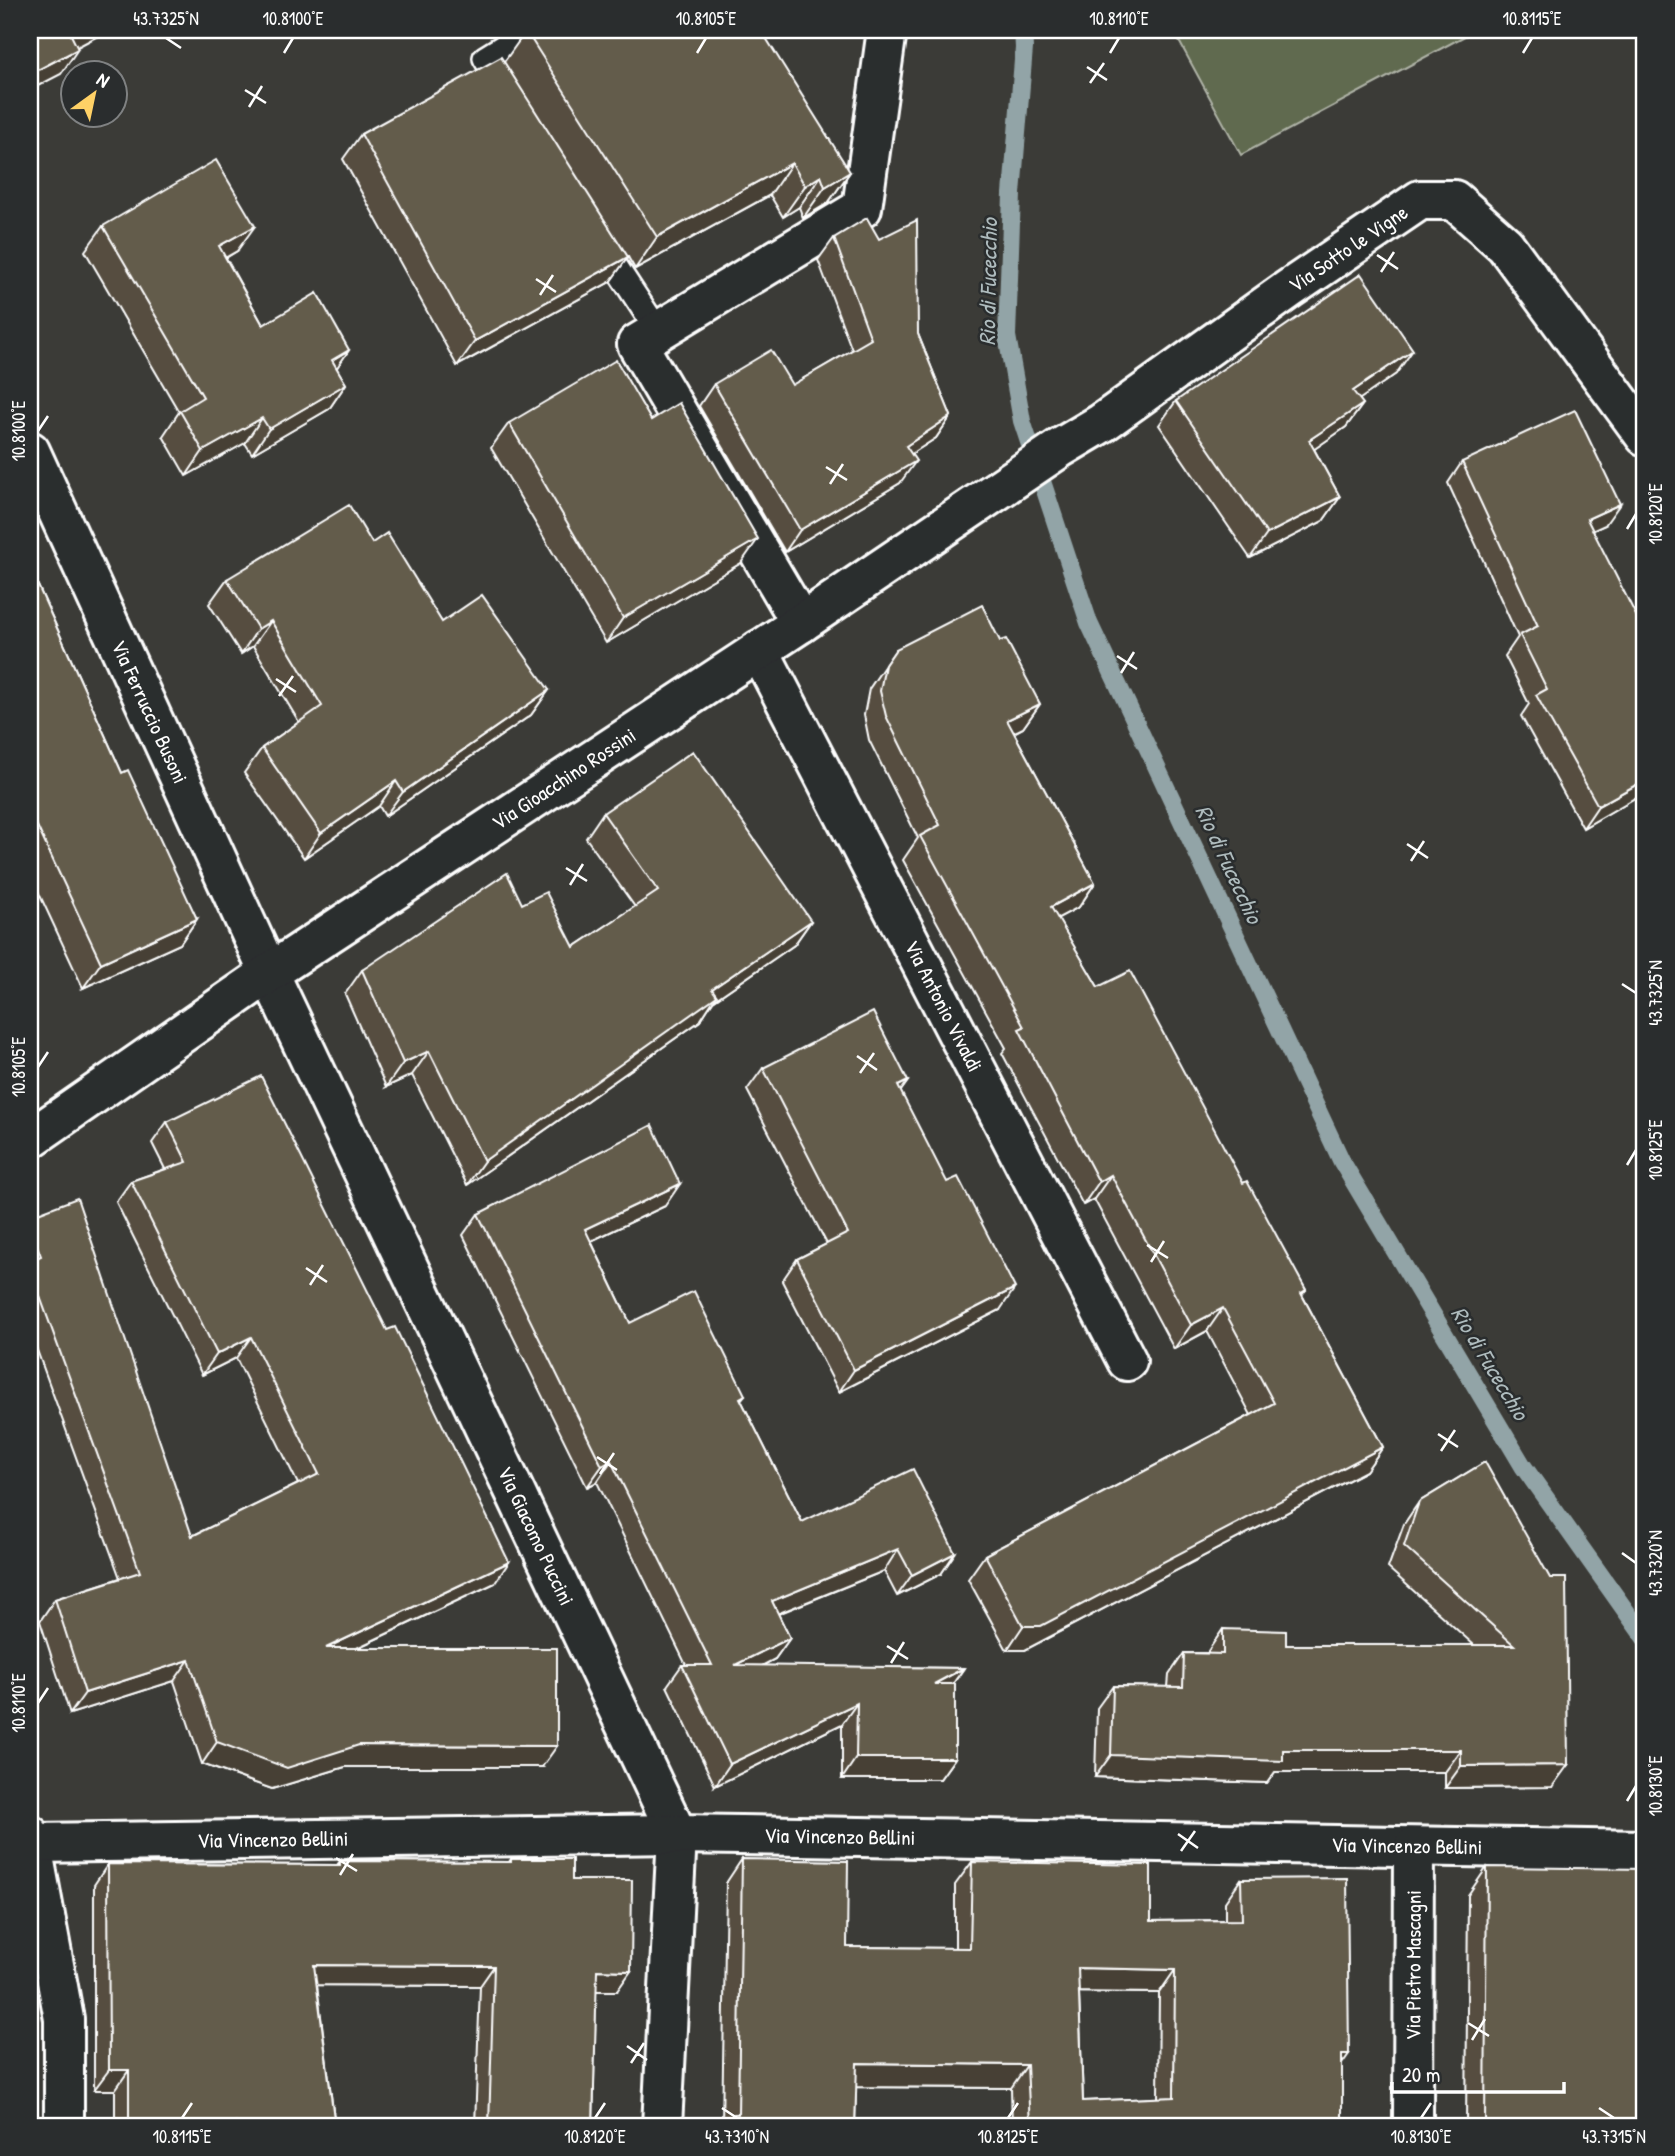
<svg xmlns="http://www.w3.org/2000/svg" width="1675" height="2156" font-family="'Patrick Hand',sans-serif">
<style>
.green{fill:#616a50;stroke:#b0b4a8;stroke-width:2}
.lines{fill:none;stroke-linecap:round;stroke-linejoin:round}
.stream{stroke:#92a4a7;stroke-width:18}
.lane-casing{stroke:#fff;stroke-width:28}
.street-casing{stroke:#fff;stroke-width:44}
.lane{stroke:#2a2d2e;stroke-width:23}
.street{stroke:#2a2d2e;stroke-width:38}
.wall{fill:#564e41;stroke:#fff;stroke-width:2;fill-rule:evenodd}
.shaded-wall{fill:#464035;stroke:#fff;stroke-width:2}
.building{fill:#645b4c;stroke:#fff;stroke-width:2;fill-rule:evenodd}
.ticks{fill:none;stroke:#fff;stroke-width:2.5}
.labels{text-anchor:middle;stroke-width:5;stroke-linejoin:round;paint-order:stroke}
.street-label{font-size:21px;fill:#fff;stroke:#2a2d2e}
.water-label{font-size:23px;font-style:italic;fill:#aebbbd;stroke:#2a2d2e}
.neatline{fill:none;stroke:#fff;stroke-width:2.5}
.ticks-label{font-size:18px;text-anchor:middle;fill:#fff}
</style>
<rect width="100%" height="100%" fill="#3b3b37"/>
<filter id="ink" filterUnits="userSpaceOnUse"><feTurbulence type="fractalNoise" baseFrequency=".0143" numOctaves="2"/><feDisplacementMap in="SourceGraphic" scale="14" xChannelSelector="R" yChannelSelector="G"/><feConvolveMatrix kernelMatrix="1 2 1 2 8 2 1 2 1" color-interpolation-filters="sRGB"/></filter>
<g filter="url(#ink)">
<polygon class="green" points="1173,30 1476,30 1241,155"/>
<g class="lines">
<polyline class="stream" points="1023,30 1024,48 1012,194 1007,336 1022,421 1089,623 1342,1162 1523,1466 1645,1638"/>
<g class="lane-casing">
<g id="lane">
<polyline points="505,91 485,58 530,30"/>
<polyline points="601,244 658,331"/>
</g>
</g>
<g class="street-casing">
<g id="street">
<path id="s1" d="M30,451l239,522 408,861 -15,292"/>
<polyline points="801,623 637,344 862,208 887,30"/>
<path id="s2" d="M759,650l368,711"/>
<path id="s3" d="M30,1139l239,-166 532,-350 259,-175 42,-25 187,-134 131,-89h34l51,45 140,191"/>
<polyline points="30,1835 64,2019 64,2126"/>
<path id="s4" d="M33,1843l644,-9 968,16"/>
<path id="s5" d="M1413,2126l1,-279"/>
</g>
</g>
<use href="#lane" class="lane"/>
<use href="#street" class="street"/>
</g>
<g class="wall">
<polygon points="526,31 850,172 828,203 803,218 799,207 783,217 770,195 635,269 628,257 610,282 457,366 343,159 361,134 504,62"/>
<polygon points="103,226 237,251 226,258 263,325 349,350 336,368 346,384 329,409 252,454 245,443 186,476 163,436 179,412 85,251"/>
<polygon points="834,238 918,334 951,416 936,438 911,454 900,483 785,552 699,406 714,384 792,385 852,350 818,260"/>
<polygon points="1396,374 1359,399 1363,404 1346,427 1314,449 1340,497 1323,521 1250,558 1159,425 1176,401"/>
<polygon points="651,420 741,563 606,643 491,448 509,423"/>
<polygon points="1462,462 1605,525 1593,530 1645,792 1583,828 1521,716 1529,704 1505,656 1518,637 1448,483"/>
<polygon points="372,543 442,622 549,690 531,715 385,816 379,806 304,858 244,773 262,748 299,722 253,646 241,654 209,604 227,579"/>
<polygon points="30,568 122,773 197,919 180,944 83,988 30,874"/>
<polygon points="1000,641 1040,704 1023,728 1014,733 1095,883 1079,907 1057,918 1098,987 1243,1183 1306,1290 1302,1295 1383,1447 1366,1471 1025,1650 1007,1650 968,1579 985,1555 1251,1415 1207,1331 1174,1349 1094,1199 1083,1205 1002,1053 1006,1048 903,860 918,838 869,740 864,715 869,689 896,649"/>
<polygon points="603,813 811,921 794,945 713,1001 700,1021 467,1185 412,1075 386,1087 345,994 362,970 522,904 574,947 635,907 586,838"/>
<polygon points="1645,893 1645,913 1639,902"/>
<polygon points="763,1068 908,1081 900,1092 1000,1310 839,1392 782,1281 797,1259 827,1244 747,1090"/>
<polygon points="167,1122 495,1583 357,1648 542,1767 345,1767 272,1789 202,1764 174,1681 70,1714 40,1621 55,1599 120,1578 30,1331 30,1216 192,1536 298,1484 236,1358 202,1375 116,1202 131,1181 165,1169 152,1143"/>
<polygon points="665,1206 591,1241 630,1323 745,1395 741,1400 802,1522 955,1553 941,1574 897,1596 884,1571 778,1614 790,1638 775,1659 761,1666 964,1668 953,1684 955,1758 940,1779 842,1779 842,1724 715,1786 667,1686 682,1665 686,1665 597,1482 587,1487 463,1235 478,1214"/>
<polygon points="1485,1462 1552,1787 1445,1788 1445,1772 1275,1772 1267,1783 1095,1777 1097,1708 1113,1686 1168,1687 1169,1675 1184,1653 1208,1653 1208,1651 1223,1629 1286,1645 1474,1645 1388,1568 1404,1524 1419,1502"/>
<polygon points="511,1859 572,1880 617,1991 596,1991 593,2126 475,2126 480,1986 317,1985 335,2126 115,2126 115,2090 94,2090 94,1885 108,1864 337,1865 340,1861 509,1862"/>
<path d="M742,1859l105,88 108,1v-63l17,-23 179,59 74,-1v-18l16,-23 101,185v62h-330l-1,-38 -155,-1 -1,39h-133l4,-243zM1079,1992l80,1 -1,105 -75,3z"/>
<polygon points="1487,1867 1645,2126 1466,2126 1468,1895"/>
</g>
<g class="shaded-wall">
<polygon points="80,30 109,30 53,60 71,35"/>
<polygon points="78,49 61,74 30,90 30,74"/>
<polygon points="792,163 770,195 635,269 657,237"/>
<polygon points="850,172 828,203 803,218 825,187"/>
<polygon points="821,176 799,207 783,217 805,186"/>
<polygon points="255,226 237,251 202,271 219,246"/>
<polygon points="628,257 610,282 457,366 475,341"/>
<polygon points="349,350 332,375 332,360"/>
<polygon points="1413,350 1396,374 1337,415 1353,391"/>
<polygon points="346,384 329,409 252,454 269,429"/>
<polygon points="1363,404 1346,427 1293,464 1309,440"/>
<polygon points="951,416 936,438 890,468 906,446"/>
<polygon points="262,418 245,443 186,476 203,451"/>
<polygon points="916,461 900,483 785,552 800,530"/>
<polygon points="1340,497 1323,521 1250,558 1267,534"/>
<polygon points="1620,504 1605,525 1572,540 1587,519"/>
<polygon points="758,539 741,563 606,643 623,618"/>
<polygon points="271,621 253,646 241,654 258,629"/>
<polygon points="549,690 531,715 385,816 403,792"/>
<polygon points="1040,704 1023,728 990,744 1007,720"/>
<polygon points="1645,780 1645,792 1583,828 1598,806"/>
<polygon points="396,781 379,806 304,858 321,833"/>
<polygon points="1095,883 1079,907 1034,931 1051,907"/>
<polygon points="197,919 180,944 83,988 101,963"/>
<polygon points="811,921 794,945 713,1001 700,1021 467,1185 484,1161 712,989"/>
<polygon points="429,1051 412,1075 386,1087 403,1063"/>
<polygon points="908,1081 893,1102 898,1086"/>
<polygon points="1111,1175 1094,1199 1083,1205 1099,1182"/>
<polygon points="680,1184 665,1206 570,1251 585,1229"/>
<polygon points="1015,1288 1000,1310 839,1392 854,1370"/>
<polygon points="1223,1308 1207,1331 1174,1349 1191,1325"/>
<polygon points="251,1337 236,1358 202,1375 217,1354"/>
<polygon points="1383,1447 1366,1471 1025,1650 1007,1650 1023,1626"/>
<polygon points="611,1461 597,1482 587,1487 602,1466"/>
<polygon points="898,1549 884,1571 757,1622 772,1601"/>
<polygon points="955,1553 941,1574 897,1596 912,1575"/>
<polygon points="509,1562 495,1583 312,1669 326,1648"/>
<polygon points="790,1638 775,1659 721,1687 735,1665"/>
<polygon points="189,1660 174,1681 70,1714 85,1693"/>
<polygon points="964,1668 949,1689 934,1684"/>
<polygon points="857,1703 842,1724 715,1786 730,1764"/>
<polygon points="217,1742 359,1745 557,1746 542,1767 345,1767 272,1789 202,1764"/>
<polygon points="1283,1750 1461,1750 1445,1772 1275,1772 1267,1783 1095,1777 1111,1755"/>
<polygon points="856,1758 955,1758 940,1779 842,1779"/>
<polygon points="1568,1765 1552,1787 1445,1788 1461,1766"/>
<polygon points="314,1965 494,1966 480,1986 300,1985"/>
<polygon points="1078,1968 1175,1970 1159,1993 1062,1992"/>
<polygon points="597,1970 631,1971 617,1991 582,1991"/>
<polygon points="1342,2054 1349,2054 1333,2077"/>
<polygon points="857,2063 1027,2065 1011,2088 841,2087"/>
<polygon points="109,2070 129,2070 115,2090 94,2090"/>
<polygon points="227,2122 273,2126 224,2126"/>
</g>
<g class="building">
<polygon points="30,30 80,30 71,35 78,49 30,74"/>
<polygon points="528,30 761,30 850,172 825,187 821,176 805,186 792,163 657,237 526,31"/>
<polygon points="501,57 628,257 475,341 361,134"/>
<polygon points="216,160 255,226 219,246 263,325 317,293 349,350 332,360 346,384 269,429 262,418 203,451 180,411 203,397 103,226"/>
<polygon points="867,218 879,239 917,220 918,334 951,416 906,446 916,461 800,530 714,384 771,350 792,385 871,339 834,238"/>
<polygon points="1361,274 1413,350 1353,391 1363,404 1309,440 1340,497 1267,534 1176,401"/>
<polygon points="616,360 651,420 679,403 758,539 623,618 509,423"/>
<polygon points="1575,410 1620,504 1587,519 1645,633 1645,780 1598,806 1536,695 1547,689 1520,635 1538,626 1462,462"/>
<polygon points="349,505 372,543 387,533 442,622 482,595 549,690 403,792 396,781 321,833 262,748 322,706 271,621 258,629 227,579"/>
<polygon points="30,568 122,773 128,770 197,919 101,963 30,811"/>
<polygon points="982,605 1000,641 1006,639 1040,704 1007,720 1095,883 1051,907 1098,987 1130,971 1243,1183 1247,1181 1306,1290 1301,1293 1383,1447 1041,1626 1023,1626 985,1555 1274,1403 1223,1308 1191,1325 1111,1175 1099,1182 1019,1029 1024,1027 920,836 940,825 886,716 880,691 885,665 896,649"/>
<polygon points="693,751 811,921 712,989 717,996 484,1161 429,1051 403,1063 362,970 507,873 522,904 546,892 574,947 658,891 603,813"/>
<polygon points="873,1012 908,1081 898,1086 947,1182 958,1177 1015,1288 854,1370 797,1259 848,1233 763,1068"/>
<polygon points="261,1076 387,1330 395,1327 509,1562 326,1648 557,1648 557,1746 359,1745 287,1768 217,1742 189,1660 85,1693 55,1599 140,1572 30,1269 30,1261 41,1256 30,1227 30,1216 77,1198 192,1536 319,1474 251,1337 217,1354 131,1181 187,1162 167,1122"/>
<polygon points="652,1125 680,1184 585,1229 630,1323 694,1291 745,1395 740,1398 802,1522 913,1469 955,1553 912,1575 898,1549 772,1601 790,1638 735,1665 964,1668 934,1684 955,1684 955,1758 856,1758 857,1703 730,1764 682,1665 712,1665 611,1461 602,1466 478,1214"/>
<polygon points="1485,1462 1550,1578 1566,1578 1568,1765 1461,1766 1461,1750 1283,1750 1283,1761 1111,1755 1113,1686 1183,1687 1184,1653 1223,1654 1223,1629 1286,1631 1286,1645 1514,1645 1404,1546 1419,1502"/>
<polygon points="511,1859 572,1859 572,1880 632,1880 631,1971 597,1970 593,2126 489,2126 494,1966 314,1965 335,2126 273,2126 227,2122 227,2126 129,2126 129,2070 109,2070 108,1864 340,1865 340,1861 511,1862"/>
<path d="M742,1859l106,2 -1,86 123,1 2,-86 179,3v56l91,-1 -1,-41 106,-1 2,176h-7v72h-312l-3,-61 -170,-2 -2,63h-121v-12h4zM1078,1968l97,2 -1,127 -91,4z"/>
<polygon points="1487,1867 1645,1869 1645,2126 1485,2126"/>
</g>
</g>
<path class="ticks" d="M166,38l15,10M284,53l9,-15M697,53l9,-15M1110,53l9,-15M1523,53l9,-15M1087,67l20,13M1090,83l14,-20M245,90l21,13M249,107l13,-21M1377,255l21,14M1381,272l13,-20M536,279l20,13M540,295l13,-20M38,431l10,-15M826,467l21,13M830,484l13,-20M1627,529l9,-15M1117,656l20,13M1121,673l13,-21M276,679l20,13M279,696l14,-20M1407,844l21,14M1411,861l13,-20M566,868l21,13M570,885l13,-21M1622,984l14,9M857,1056l20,14M38,1067l10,-15M860,1073l14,-20M1627,1165l9,-15M1147,1245l21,13M1151,1262l13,-21M306,1268l21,14M310,1285l13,-20M1438,1434l20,13M1441,1451l14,-21M597,1457l20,13M600,1474l14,-21M1622,1553l14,10M887,1646l21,13M891,1663l13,-21M38,1703l10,-15M1627,1801l9,-15M1178,1834l20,14M1181,1851l14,-20M336,1858l21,13M340,1875l13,-21M1468,2023l21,13M1472,2040l13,-21M627,2046l20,14M631,2063l13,-20M722,2108l15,10M1599,2108l15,10M182,2118l10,-15M595,2118l10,-15M1008,2118l10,-15M1421,2118l10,-15"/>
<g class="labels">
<g class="street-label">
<text dy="7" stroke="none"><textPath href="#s3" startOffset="1591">Via Sotto le Vigne</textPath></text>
<text dy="7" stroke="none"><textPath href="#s1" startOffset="287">Via Ferruccio Busoni</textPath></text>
<text dy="7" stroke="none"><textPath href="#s3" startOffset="644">Via Gioacchino Rossini</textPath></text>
<text dy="7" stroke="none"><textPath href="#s2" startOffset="401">Via Antonio Vivaldi</textPath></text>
<text dy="7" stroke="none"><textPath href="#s1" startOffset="1197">Via Giacomo Puccini</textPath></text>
<text dy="7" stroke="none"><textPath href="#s4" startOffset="807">Via Vincenzo Bellini</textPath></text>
<text dy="7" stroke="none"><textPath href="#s4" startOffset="240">Via Vincenzo Bellini</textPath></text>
<text dy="7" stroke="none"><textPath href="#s4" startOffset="1374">Via Vincenzo Bellini</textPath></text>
<text dy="7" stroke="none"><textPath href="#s5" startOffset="161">Via Pietro Mascagni</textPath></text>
</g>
<g class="water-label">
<text transform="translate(988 282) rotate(-89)" y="8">Rio di Fucecchio</text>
<text transform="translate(1229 864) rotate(65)" y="8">Rio di Fucecchio</text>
<text transform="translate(1490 1363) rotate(59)" y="8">Rio di Fucecchio</text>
</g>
</g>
<rect width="1675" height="2156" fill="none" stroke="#2a2d2e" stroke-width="77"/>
<g transform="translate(94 94) rotate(33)"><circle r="33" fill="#2a2d2e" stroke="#7f8182" stroke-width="2"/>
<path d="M0-5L12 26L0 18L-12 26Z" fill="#ffd166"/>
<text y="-10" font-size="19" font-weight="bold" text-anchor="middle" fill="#ffffff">N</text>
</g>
<path d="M1392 2082v10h172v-10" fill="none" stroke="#ffffff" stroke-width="3.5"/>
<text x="1402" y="2082" font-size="21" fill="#ffffff" stroke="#2a2d2e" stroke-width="5" paint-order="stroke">20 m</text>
<rect x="38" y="38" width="1598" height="2080" class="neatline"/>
<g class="ticks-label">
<text x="166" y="25">43.7325°N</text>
<text x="293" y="25">10.8100°E</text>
<text x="706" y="25">10.8105°E</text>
<text x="1119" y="25">10.8110°E</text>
<text x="1532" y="25">10.8115°E</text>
<text transform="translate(19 431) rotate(-90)" y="6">10.8100°E</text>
<text transform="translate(1656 514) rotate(-90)" y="6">10.8120°E</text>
<text transform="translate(1656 993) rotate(-90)" y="6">43.7325°N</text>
<text transform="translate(19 1067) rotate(-90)" y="6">10.8105°E</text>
<text transform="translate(1656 1150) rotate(-90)" y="6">10.8125°E</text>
<text transform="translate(1656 1563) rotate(-90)" y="6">43.7320°N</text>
<text transform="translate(19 1703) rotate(-90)" y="6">10.8110°E</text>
<text transform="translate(1656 1786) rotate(-90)" y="6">10.8130°E</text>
<text x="182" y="2143">10.8115°E</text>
<text x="595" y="2143">10.8120°E</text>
<text x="737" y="2143">43.7310°N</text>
<text x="1008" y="2143">10.8125°E</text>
<text x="1421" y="2143">10.8130°E</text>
<text x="1614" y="2143">43.7315°N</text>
</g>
</svg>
